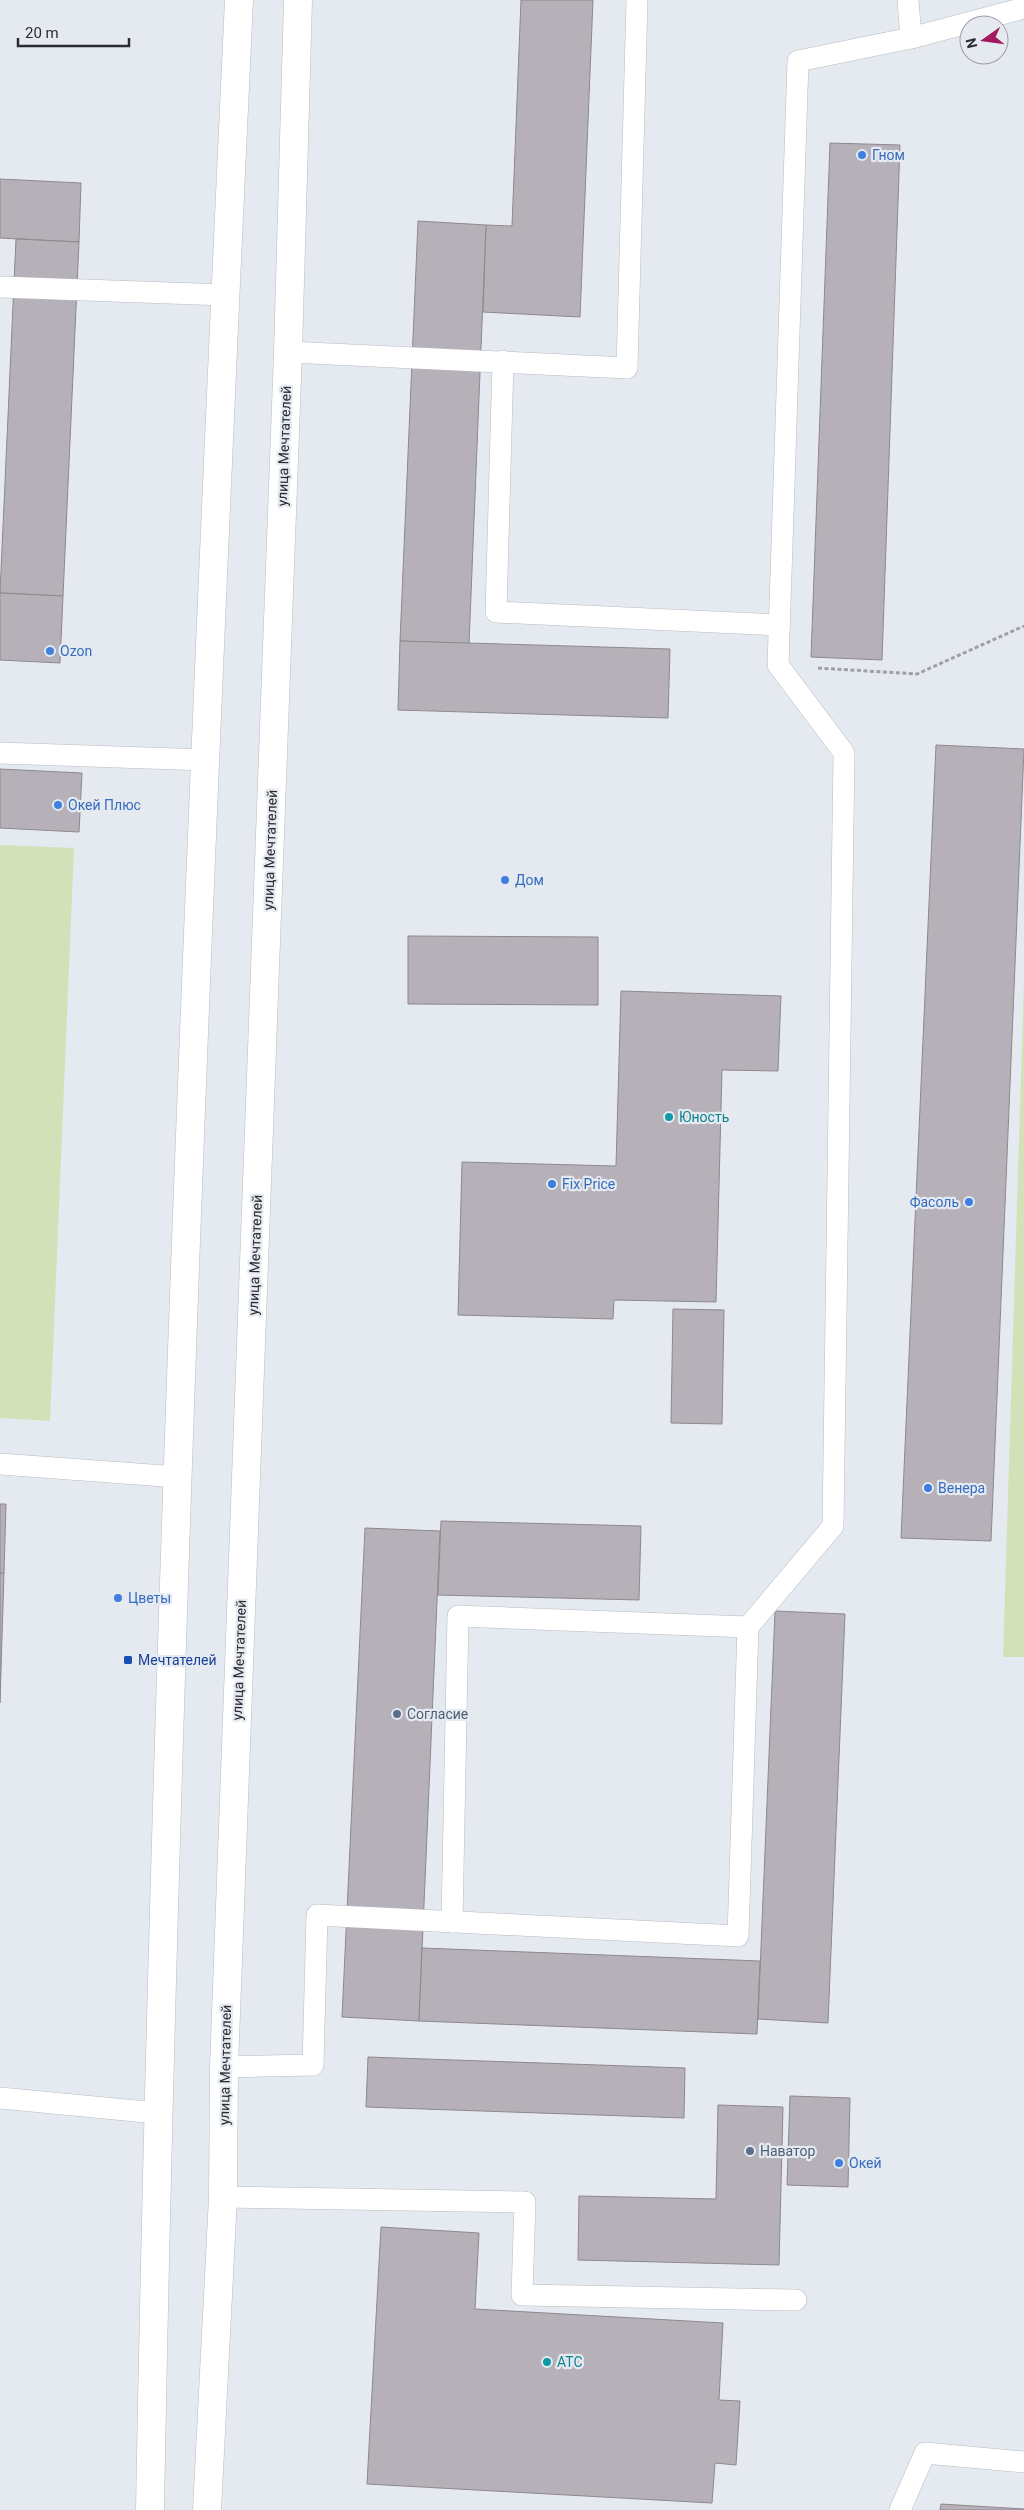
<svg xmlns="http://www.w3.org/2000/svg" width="1024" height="2510" font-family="Roboto,sans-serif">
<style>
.green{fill:#d4e1b8}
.building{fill:#b6b1b8;stroke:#8d888e}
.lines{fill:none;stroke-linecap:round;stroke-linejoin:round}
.service-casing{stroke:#b7bcc2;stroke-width:22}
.tertiary-casing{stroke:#b7bcc2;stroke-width:29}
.path{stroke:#9da1a6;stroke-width:3;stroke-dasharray:4 2.5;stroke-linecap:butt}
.service{stroke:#fff;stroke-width:21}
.tertiary{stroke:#fff;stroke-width:28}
.shop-dot{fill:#3f7fe0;stroke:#e5eaf0;stroke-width:2}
.culture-dot{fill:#0f9aa8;stroke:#e5eaf0;stroke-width:2}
.transit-dot{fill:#1a4fb4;stroke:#e5eaf0;stroke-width:2}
.service-dot{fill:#5c6f8a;stroke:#e5eaf0;stroke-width:2}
.labels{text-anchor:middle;stroke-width:4.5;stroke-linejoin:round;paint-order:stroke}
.shop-label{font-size:14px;fill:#366cbe;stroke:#e5eaf0;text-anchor:start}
.street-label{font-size:14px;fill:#2b2c2f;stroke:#e5eaf0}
.culture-label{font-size:14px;fill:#0d838f;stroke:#e5eaf0;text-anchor:start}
.transit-label{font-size:14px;fill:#164399;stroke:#e5eaf0;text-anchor:start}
.service-label{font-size:14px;fill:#4e5e75;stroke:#e5eaf0;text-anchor:start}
</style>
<rect width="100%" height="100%" fill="#e5eaf0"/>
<g class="green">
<polygon points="0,845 74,848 50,1421 0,1418"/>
<polygon points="1024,978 1024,1657 1003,1657"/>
</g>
<g class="building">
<polygon points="521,0 593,0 580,317 483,312 486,225 512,226"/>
<polygon points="830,143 900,145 882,660 811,657"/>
<polygon points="0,179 81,183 79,242 0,238"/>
<polygon points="418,221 486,225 469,644 400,641"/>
<polygon points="16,239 79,242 63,596 0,593"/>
<polygon points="0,593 63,596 60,663 0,660"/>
<polygon points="400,641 670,649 668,718 398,710"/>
<polygon points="936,745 1024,749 991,1541 901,1538"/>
<polygon points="0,769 82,773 79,832 0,828"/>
<polygon points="408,936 598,937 598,1005 408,1004"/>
<polygon points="621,991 781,996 778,1071 722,1070 716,1302 614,1300 613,1319 458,1315 462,1162 616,1166"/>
<polygon points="673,1309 724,1310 722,1424 671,1423"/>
<polygon points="0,1504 6,1504 4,1573 0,1573"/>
<polygon points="441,1521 641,1526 639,1600 438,1595"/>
<polygon points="365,1528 440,1531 419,2021 342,2017"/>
<polygon points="0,1573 4,1573 0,1703"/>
<polygon points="775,1611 845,1614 828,2023 758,2019"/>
<polygon points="422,1948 760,1961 757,2034 419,2021"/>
<polygon points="368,2057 685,2068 684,2118 366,2107"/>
<polygon points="790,2096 850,2098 848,2187 787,2185"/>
<polygon points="718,2105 783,2107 779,2265 578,2260 579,2196 716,2199"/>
<polygon points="381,2227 479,2233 475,2309 723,2323 719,2400 740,2401 736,2465 715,2463 712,2503 367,2484"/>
<polygon points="941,2504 1024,2509 1024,2510 940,2510"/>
</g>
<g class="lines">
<g class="service-casing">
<g id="service">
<polyline points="908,0 911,38"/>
<polyline points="0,287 225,295"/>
<polyline points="288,352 627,368 637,0"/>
<polyline points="503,361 496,612 779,625"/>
<polyline points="0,753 206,760"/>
<polyline points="0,1464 178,1477"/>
<polyline points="452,1922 458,1616 748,1627"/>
<polyline points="224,2067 313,2065 317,1915 738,1936 748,1627 833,1526 844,753 778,665 798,61 911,38 1024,8 1024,5"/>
<polyline points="0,2098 157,2113"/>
<polyline points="223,2197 525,2202 522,2295 796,2300"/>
<polyline points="900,2510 925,2453 1024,2462"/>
</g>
</g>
<g class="tertiary-casing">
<g id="tertiary">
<path d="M150,2510c15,-837 50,-1674 89,-2510"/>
<polyline points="207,2510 223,2197 224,2067 288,352 298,0"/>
</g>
</g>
<polyline class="path" points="818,668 917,674 1024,626"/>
<use href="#service" class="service"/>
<use href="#tertiary" class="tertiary"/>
</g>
<g class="shop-dot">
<circle cx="862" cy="155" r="5"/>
<circle cx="50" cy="651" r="5"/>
<circle cx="58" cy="805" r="5"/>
<circle cx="505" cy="880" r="5"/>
<circle cx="552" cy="1184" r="5"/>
<circle cx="969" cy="1202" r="5"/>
<circle cx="928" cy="1488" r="5"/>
<circle cx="118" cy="1598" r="5"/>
<circle cx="839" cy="2163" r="5"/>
</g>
<g class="culture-dot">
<circle cx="669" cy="1117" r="5"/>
<circle cx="547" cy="2362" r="5"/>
</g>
<rect class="transit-dot" x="123" y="1655" width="10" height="10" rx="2.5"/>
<g class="service-dot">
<circle cx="397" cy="1714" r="5"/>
<circle cx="750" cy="2151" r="5"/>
</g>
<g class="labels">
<g class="shop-label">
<text x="872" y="160">Гном</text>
<text x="60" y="656">Ozon</text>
<text x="68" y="810">Окей Плюс</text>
<text x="515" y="885">Дом</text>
<text x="562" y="1189">Fix Price</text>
<text x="959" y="1207" text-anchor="end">Фасоль</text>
<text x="938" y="1493">Венера</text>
<text x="128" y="1603">Цветы</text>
<text x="849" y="2168">Окей</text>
</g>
<g class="street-label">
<text transform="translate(284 446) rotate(-88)" y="5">улица Мечтателей</text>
<text transform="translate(270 850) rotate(-88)" y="5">улица Мечтателей</text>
<text transform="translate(255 1255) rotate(-88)" y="5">улица Мечтателей</text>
<text transform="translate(239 1660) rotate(-88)" y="5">улица Мечтателей</text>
<text transform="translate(225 2065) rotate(-89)" y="5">улица Мечтателей</text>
</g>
<g class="culture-label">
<text x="679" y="1122">Юность</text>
<text x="557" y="2367">АТС</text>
</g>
<g class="transit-label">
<text x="138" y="1665">Мечтателей</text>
</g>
<g class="service-label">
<text x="407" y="1719">Согласие</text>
<text x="760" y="2156">Наватор</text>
</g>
</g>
<g transform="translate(984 40) rotate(256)"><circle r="24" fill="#e5eaf0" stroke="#9b9ea3"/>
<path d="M0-4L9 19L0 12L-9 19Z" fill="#a4195f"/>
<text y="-8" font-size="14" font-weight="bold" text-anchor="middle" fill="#2b2c2f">N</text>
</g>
<path d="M18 38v8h111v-8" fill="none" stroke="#2b2c2f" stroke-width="2.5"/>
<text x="25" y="38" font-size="15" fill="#2b2c2f" stroke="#e5eaf0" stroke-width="4" paint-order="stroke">20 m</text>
</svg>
